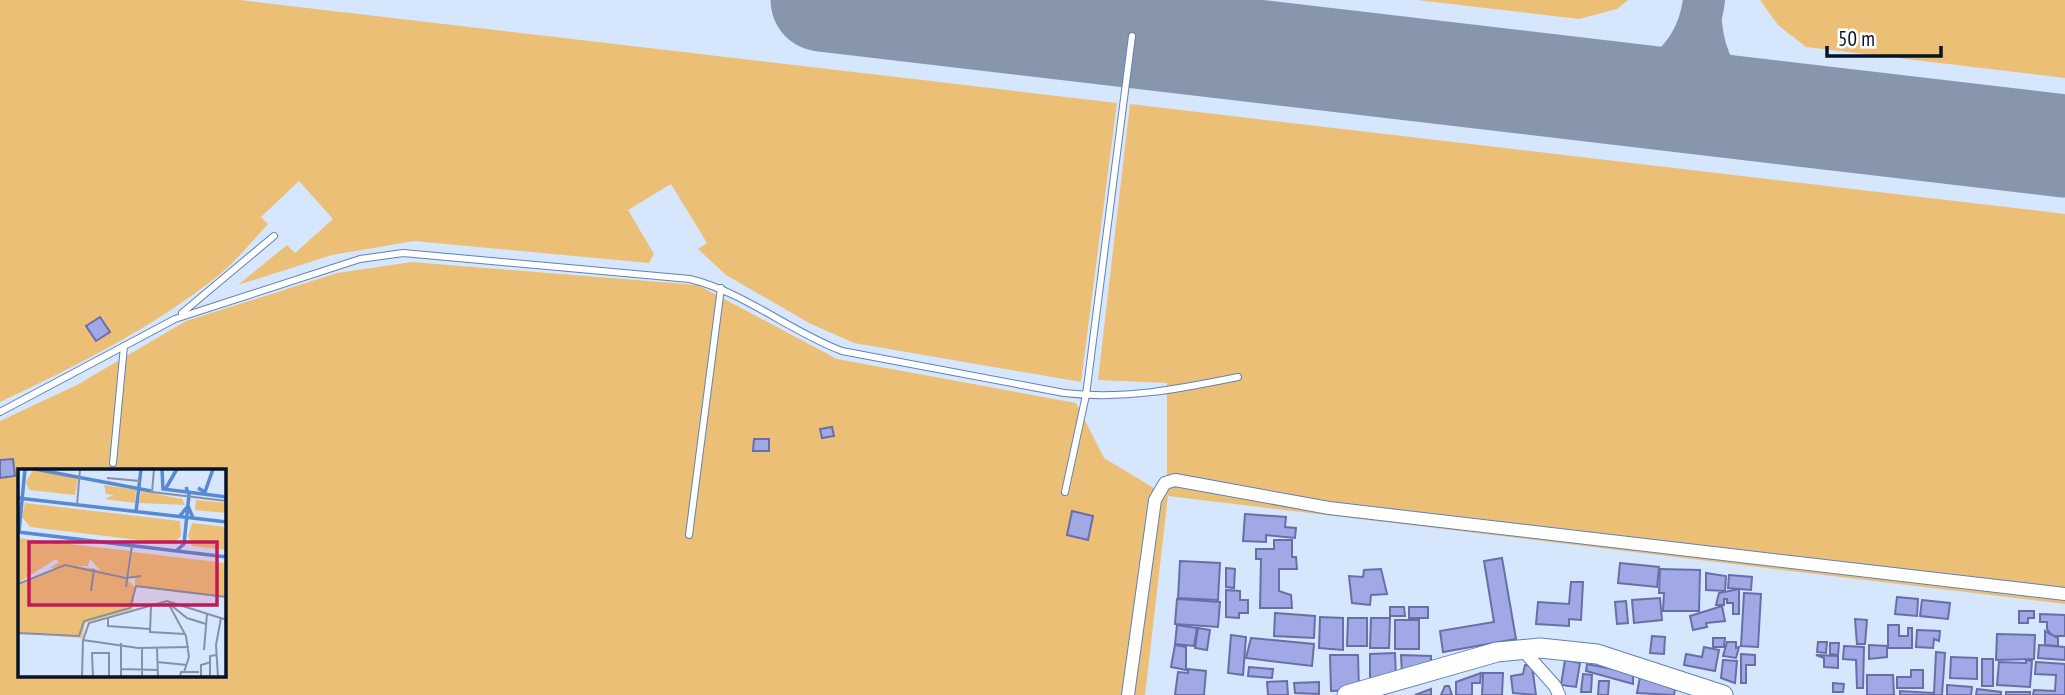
<svg xmlns="http://www.w3.org/2000/svg" width="2065" height="695" font-family="'PT Sans Narrow',sans-serif">
<style>
.green{fill:#ecbf77;fill-rule:evenodd}
.lines{fill:none;stroke-linecap:round;stroke-linejoin:round}
.taxiway{stroke:#8896ac;stroke-width:42}
.runway{stroke:#8896ac;stroke-width:103}
.building{fill:#a0a8e5;stroke:#686fa8;stroke-width:2}
.lane-casing{stroke:#5f82b6;stroke-width:8}
.street-casing{stroke:#5f82b6;stroke-width:14}
.secondary-casing{stroke:#5f82b6;stroke-width:21}
.lane{stroke:#fff;stroke-width:6}
.street{stroke:#fff;stroke-width:12}
.secondary{stroke:#fff;stroke-width:19}
.inset-river{fill:none;stroke:#5989d2;stroke-width:3.5}
.inset-road{fill:none;stroke:#8392a8;stroke-width:2}
.view{fill:#c2185b;fill-opacity:0.15;stroke:#c2185b;stroke-width:3.5}
.inset-edge{fill:none;stroke:#071428;stroke-width:3.5}
</style>
<rect width="100%" height="100%" fill="#d6e6fd"/>
<g class="green">
<path d="M0,0h240l877,103 -36,279 -227,-39 -43,-19 -85,-49 -28,-26 9,-6 -36,-59 -43,26 26,44 -5,9 -235,-22 -82,14 -94,30 49,-40 8,8 38,-34 -34,-38 -38,36 7,7c-16,17 -31,36 -49,51 -66,53 -143,91 -219,127z"/>
<polygon points="1417,0 1628,0 1617,9 1579,19"/>
<polygon points="1760,0 2065,0 2065,78 1806,47 1778,25"/>
<path d="M1130,104l935,110v390l-897,-108 -23,199h-1145v-274l77,-36 109,-64 151,-48 75,-11 286,23 139,74 239,44 28,55 63,38v-113l-69,-3zM19,471h205v205h-205z"/>
</g>
<g class="lines">
<g class="taxiway">
<path d="M1701,24c5,44 18,56 50,86"/>
<path d="M1623,94c45,-16 75,-45 81,-94"/>
</g>
<polyline class="runway" points="822,0 2065,146"/>
</g>
<g class="building">
<polygon points="100,317 110,332 96,341 86,326"/>
<polygon points="832,427 834,436 822,438 820,429"/>
<polygon points="754,439 769,439 769,451 753,451"/>
<polygon points="13,459 15,476 0,478 0,460"/>
<polygon points="1072,511 1093,516 1088,540 1067,535"/>
<polygon points="1245,514 1286,517 1285,527 1296,528 1295,538 1266,535 1266,542 1243,541"/>
<polygon points="1274,540 1292,540 1292,557 1296,557 1297,569 1279,569 1279,591 1291,595 1292,608 1260,608 1261,559 1256,559 1256,549 1274,549"/>
<polygon points="1502,558 1516,639 1443,652 1440,631 1494,622 1484,561"/>
<polygon points="1180,561 1220,563 1218,600 1178,598"/>
<polygon points="1620,563 1659,567 1657,587 1618,583"/>
<polygon points="1226,568 1235,569 1234,588 1226,587"/>
<polygon points="1381,569 1387,594 1371,595 1370,605 1352,603 1349,576 1363,577 1364,570"/>
<polygon points="1660,569 1700,570 1699,611 1663,611 1664,593 1659,593"/>
<polygon points="1706,573 1726,576 1725,591 1706,590"/>
<polygon points="1729,575 1752,577 1751,590 1728,588"/>
<polygon points="1571,582 1583,582 1581,620 1569,619 1569,626 1536,624 1538,602 1569,604"/>
<polygon points="1739,589 1739,614 1733,614 1733,603 1727,603 1727,599 1724,599 1724,605 1716,605 1719,593"/>
<polygon points="1226,590 1240,591 1240,600 1248,600 1248,613 1239,613 1239,618 1226,617"/>
<polygon points="1744,593 1761,594 1758,647 1741,646"/>
<polygon points="1897,597 1918,599 1917,616 1895,614"/>
<polygon points="1660,598 1662,620 1634,623 1632,600"/>
<polygon points="1177,599 1220,602 1218,627 1175,624"/>
<polygon points="1922,600 1950,603 1948,619 1920,616"/>
<polygon points="1626,601 1628,623 1617,624 1615,602"/>
<polygon points="1722,606 1725,621 1706,623 1707,627 1693,630 1690,616"/>
<polygon points="1390,607 1404,607 1405,616 1390,616"/>
<rect x="1409" y="607" width="19" height="11"/>
<polygon points="2019,611 2034,611 2034,618 2028,618 2028,623 2019,623"/>
<polygon points="1275,613 1315,616 1314,638 1274,636"/>
<polygon points="2040,614 2065,615 2065,636 2052,636 2047,629 2047,622 2040,622"/>
<polygon points="1320,617 1343,618 1343,650 1319,648"/>
<polygon points="1348,618 1367,618 1367,646 1347,646"/>
<polygon points="1371,618 1390,618 1389,648 1370,648"/>
<polygon points="1855,619 1867,620 1865,644 1857,644"/>
<rect x="1395" y="620" width="24" height="29"/>
<polygon points="1177,625 1197,628 1194,646 1175,644"/>
<polygon points="1888,625 1899,625 1899,636 1908,636 1908,628 1912,628 1912,648 1888,648"/>
<polygon points="1198,628 1210,630 1207,650 1195,648"/>
<polygon points="1917,630 1940,631 1939,641 1934,639 1933,648 1916,647"/>
<polygon points="2045,631 2058,638 2058,646 2045,645"/>
<polygon points="1997,634 2035,635 2034,659 1996,660"/>
<polygon points="1231,635 1246,637 1243,675 1228,673"/>
<polygon points="1652,636 1665,637 1664,654 1650,653"/>
<polygon points="1251,638 1314,644 1312,666 1246,658"/>
<polygon points="1713,638 1725,638 1724,647 1713,647"/>
<polygon points="1727,642 1736,642 1736,648 1739,647 1736,658 1723,656"/>
<polygon points="1818,642 1827,642 1826,653 1817,652"/>
<polygon points="1830,643 1839,643 1838,655 1830,654"/>
<polygon points="1175,645 1186,647 1186,670 1171,667"/>
<polygon points="1869,645 1887,646 1887,657 1869,659"/>
<polygon points="2039,645 2065,647 2065,660 2038,658"/>
<polygon points="1844,646 1864,647 1863,688 1857,688 1856,660 1843,659"/>
<polygon points="1704,647 1719,650 1715,671 1684,665 1686,654 1702,657"/>
<polygon points="1936,652 1945,653 1942,695 1900,695 1900,691 1934,693"/>
<polygon points="1395,653 1396,679 1370,679 1370,654"/>
<polygon points="1741,654 1755,655 1755,665 1746,665 1746,683 1741,683"/>
<polygon points="1330,655 1358,655 1359,690 1331,691"/>
<polygon points="1401,655 1431,656 1431,667 1402,675"/>
<polygon points="1816,655 1838,656 1838,668 1824,667 1824,658"/>
<polygon points="1951,657 1977,658 1977,679 1950,678"/>
<rect x="1982" y="659" width="11" height="27"/>
<polygon points="1565,660 1580,663 1576,687 1561,685"/>
<polygon points="1723,660 1737,661 1735,683 1721,678"/>
<polygon points="2026,660 2032,661 2030,687 1997,685 1999,662 2026,663"/>
<polygon points="2036,662 2065,664 2065,695 2033,695 2034,690 2055,691 2056,675 2035,674"/>
<polygon points="1587,664 1633,673 1633,684 1586,671"/>
<polygon points="1525,665 1532,666 1536,695 1513,693 1511,676 1523,674"/>
<polygon points="1249,667 1273,669 1272,678 1248,676"/>
<polygon points="1188,669 1206,671 1204,695 1175,695 1178,672 1188,673"/>
<polygon points="1911,670 1923,670 1923,688 1897,688 1897,677 1911,677"/>
<polygon points="1481,673 1480,683 1472,683 1472,695 1456,695 1456,682"/>
<polygon points="1483,673 1503,673 1502,695 1482,695"/>
<polygon points="1583,674 1592,675 1591,692 1581,692"/>
<polygon points="1867,675 1893,675 1894,695 1867,695"/>
<polygon points="1640,677 1676,683 1674,695 1637,693"/>
<polygon points="1287,681 1288,695 1268,695 1267,682"/>
<polygon points="1599,681 1609,681 1608,695 1598,695"/>
<polygon points="1319,682 1319,694 1295,693 1294,683"/>
<polygon points="1833,683 1844,684 1843,692 1833,692"/>
<polygon points="1947,685 1972,687 1971,695 1947,695"/>
<polygon points="1445,686 1449,686 1452,695 1441,695"/>
<polygon points="1431,689 1431,695 1415,695"/>
<polygon points="1977,689 2001,692 2001,695 1976,695"/>
<rect x="2006" y="692" width="24" height="3"/>
</g>
<g class="lines">
<g class="lane-casing">
<g id="lane">
<polyline points="182,313 274,236"/>
<path d="M0,412l175,-93 185,-60 43,-6 287,26c56,14 99,52 152,72l222,42c60,7 115,-4 174,-16"/>
<polyline points="113,463 124,346"/>
<polyline points="1065,492 1086,395 1132,36"/>
<polyline points="689,535 721,288"/>
</g>
</g>
<g class="street-casing">
<g id="street">
<polyline points="1521,648 1555,686 1559,695"/>
<polyline points="1128,695 1155,500 1165,483 1175,480 1329,508 2065,594"/>
</g>
</g>
<g class="secondary-casing">
<polyline id="secondary" points="1347,695 1497,652 1540,648 1597,654 1723,695"/>
</g>
<use href="#lane" class="lane"/>
<use href="#street" class="street"/>
<use href="#secondary" class="secondary"/>
</g>
<g transform="translate(18 469)">
<rect width="208" height="208" fill="#d6e6fd"/>
<path d="M15,1l45,7 -3,18 -46,-5 -3,-8zM86,16l32,5 -1,13 -31,-4 10,-4 -8,-1zM123,22l41,8 3,6 -46,-2zM178,31l30,3v10l-31,-3zM7,34l155,18 1,15 -9,8 -142,-17 -8,-10zM174,54l34,4v23l-34,-4 -4,-10zM0,69l112,13 -3,26 -25,-5 -12,-13 -2,7 -38,2 9,-6 -3,-3 -38,24zM114,83l94,11v35l-91,-11 -2,22 -48,14 -3,15 -64,-5v-48l48,-19 26,2 35,11 8,8v-10h-6z" fill="#ecbf77"/>
<path class="inset-river" d="M17,0l116,22M144,0l1,20 64,8M148,19l11,-19M180,19l7,4 8,-23M0,29l209,24M118,43l5,-43M161,48l9,-11 5,12M0,63l209,25M1,63l6,-63M158,82l8,-7 5,-49 -3,-8"/>
<path class="inset-road" d="M136,0l-2,23 75,9M89,9l33,3M59,36l3,-36M0,115l47,-19 61,13 15,-2M108,118l6,-42M73,122l3,-22M150,134l18,33 3,21 -5,15M133,137l-1,26 35,2M154,137l15,12 19,6M90,149v8l42,3M0,164l61,3 5,-15 46,-13 6,-22 91,11M65,171l55,8 51,-1M103,174v34M139,179l1,29M186,181l3,-36M139,193l30,3M103,200l37,1M64,208l1,-37 6,-17 78,-22 60,19M75,208l-1,-24h17v24M124,208v-29M162,208l1,-5h18M183,208v-12l10,-3M192,208v-21l6,-1M200,208l-2,-32 5,-27"/>
<path class="view" d="M11,73h188v63h-188z"/>
<rect width="208" height="208" class="inset-edge"/>
</g>
<path d="M1827 46v10h114v-10" fill="none" stroke="#071428" stroke-width="3.5"/>
<text x="1838" y="46" font-size="21" fill="#071428" stroke="#ffffff" stroke-width="5" paint-order="stroke">50 m</text>
</svg>
